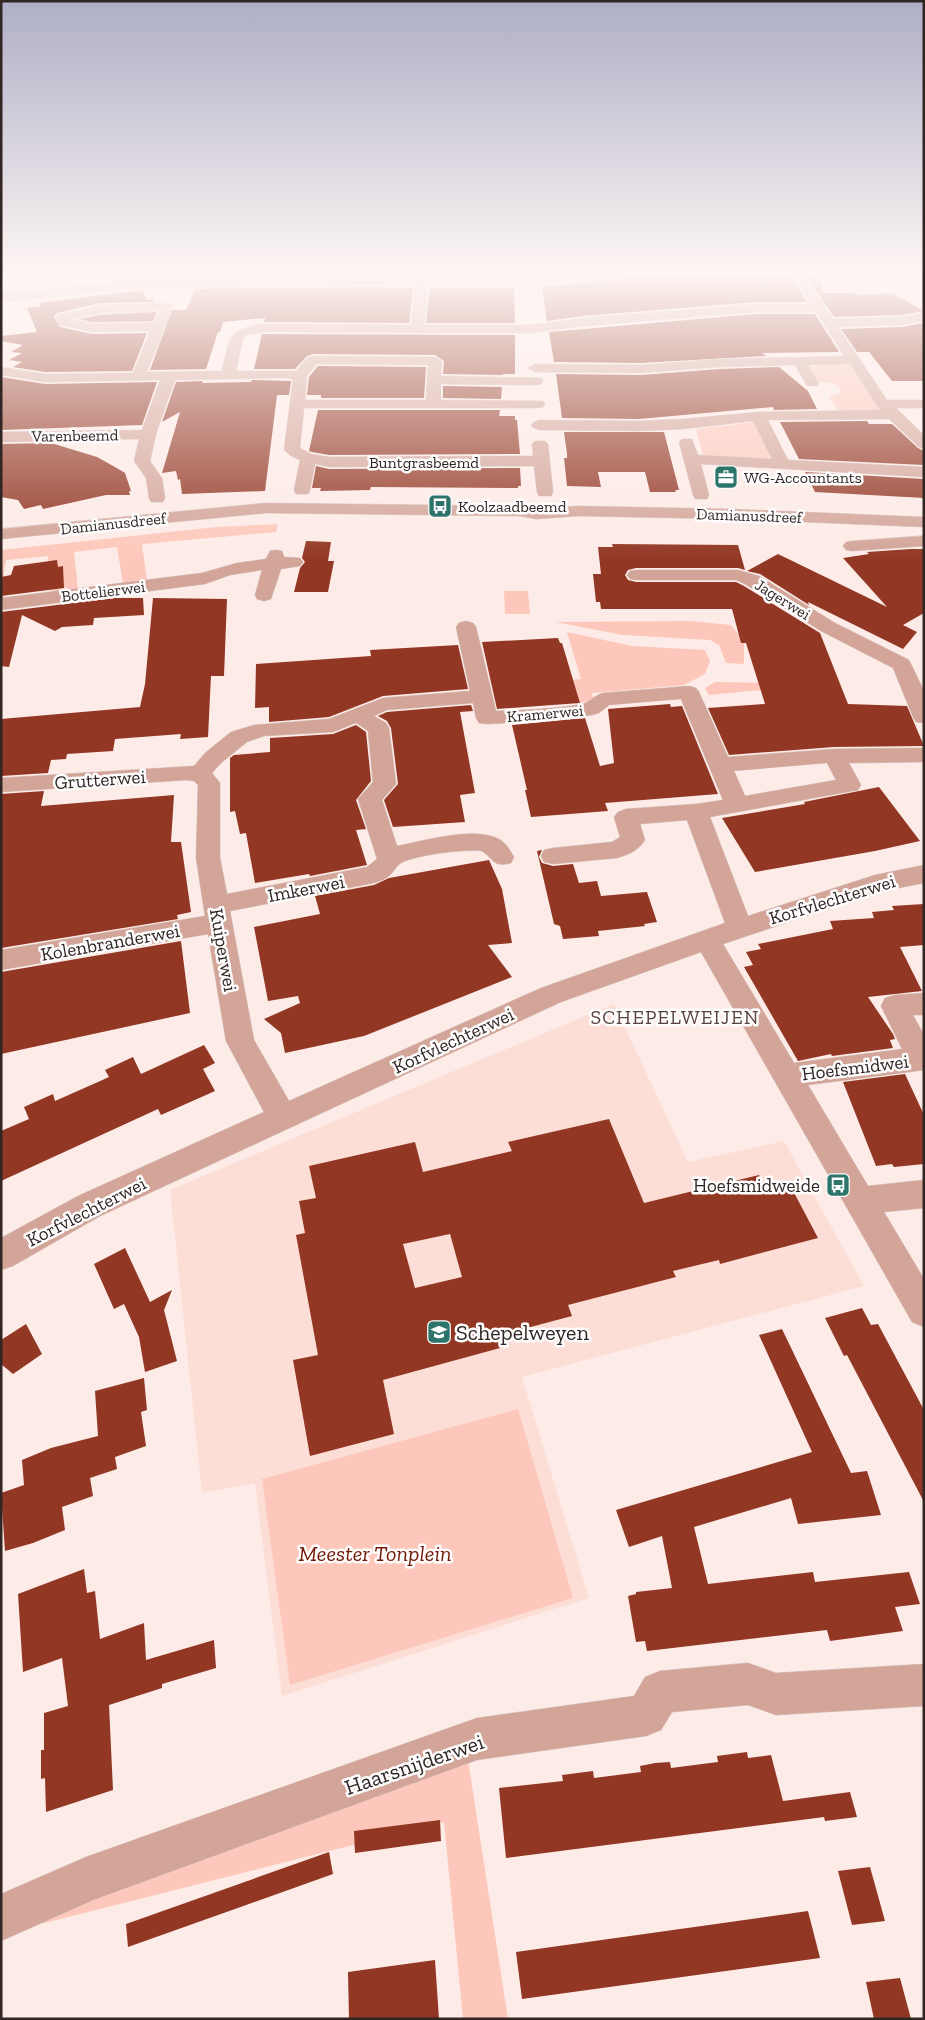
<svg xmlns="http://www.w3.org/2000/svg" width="925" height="2020" font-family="'Zilla Slab',serif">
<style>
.built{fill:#fdded7}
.green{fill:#fdc8bb}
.building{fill:#923724;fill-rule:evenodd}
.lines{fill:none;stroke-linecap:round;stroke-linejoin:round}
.minor-casing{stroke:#d8c8c4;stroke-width:1}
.minor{fill:#d3a599;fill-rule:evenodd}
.labels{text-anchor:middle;stroke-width:5;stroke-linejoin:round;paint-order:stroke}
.far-street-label{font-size:16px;fill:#312624;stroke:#fdfdfd}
.far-poi-label{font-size:16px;fill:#312624;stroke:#fdfdfd;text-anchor:start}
.street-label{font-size:19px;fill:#312624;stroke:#fdfdfd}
.poi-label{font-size:19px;fill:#312624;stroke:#fdfdfd;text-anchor:end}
.neighbourhood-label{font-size:20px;letter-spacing:1px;fill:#5a433d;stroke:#fdfdfd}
.near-poi-label{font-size:22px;fill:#312624;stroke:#fdfdfd;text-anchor:start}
.near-park-label{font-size:22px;font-style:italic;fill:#721905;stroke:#fdfdfd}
.near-street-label{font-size:22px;fill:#312624;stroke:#fdfdfd}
</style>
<rect width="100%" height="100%" fill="#fdebe7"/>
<polygon class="built" points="614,1004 688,1162 784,1141 864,1286 522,1377 589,1598 282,1696 255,1483 202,1493 170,1190"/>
<g class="green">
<polygon points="807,277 924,277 924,285 819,292"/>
<polygon points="159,309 156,323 97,326 73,321 75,317 125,310"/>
<polygon points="845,363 850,365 880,408 877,410 839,412 829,396 840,393 841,389 832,383 819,382 809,366"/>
<polygon points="754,422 771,455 769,459 707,457 703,455 696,429"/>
<polygon points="278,524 276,532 143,544 142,546 147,579 123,583 117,547 74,552 78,589 52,593 48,556 6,560 4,571 4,600 1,600 1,550 216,527"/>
<polygon points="504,591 528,591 530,614 505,614"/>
<polygon points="691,621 731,625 744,641 744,664 726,663 719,645 710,640 623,635 555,622"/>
<polygon points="567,632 632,646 705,650 710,661 705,674 684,685 592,693 594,701 576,703 569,680 581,679"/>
<polygon points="715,682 776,683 761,690 709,695 705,688"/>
<polygon points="518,1409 573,1598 290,1685 262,1479"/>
<polygon points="467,1753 508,2019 463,2019 444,1822 1,1934"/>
</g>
<g class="building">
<polygon points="626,277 791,277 807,302 756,302 583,316 547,321 542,287 626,278"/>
<polygon points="807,277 821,277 822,293 854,293 856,295 892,293 924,311 901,315 834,317"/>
<polygon points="374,287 413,288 409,323 264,322 265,318 223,322 220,332 218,332 206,369 150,370 172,310 186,310 195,289"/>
<polygon points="430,288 514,288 515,323 426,323"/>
<polygon points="142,290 147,300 152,299 154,302 100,303 57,313 54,317 60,327 92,334 147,333 132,371 45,372 13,367 22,362 9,360 22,353 11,352 23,345 1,341 1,336 37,332 27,308 41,306 39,303"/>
<polygon points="157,312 153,321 92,322 80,319 100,315"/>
<polygon points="756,314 815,314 839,352 762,353 766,356 641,363 554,362 549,332"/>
<polygon points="924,323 924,381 892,381 869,352 857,352 841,329 901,327"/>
<polygon points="262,334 515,335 515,374 503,374 503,375 443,374 444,361 435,355 313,354 307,356 295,369 254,369"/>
<polygon points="318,366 426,367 424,398 321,398 321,395 307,395 309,377"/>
<polygon points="779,367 808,391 817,409 774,410 773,407 639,419 562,418 556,374 641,375 720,369"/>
<polygon points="1,377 45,384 157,382 142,425 1,430"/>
<polygon points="252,380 291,381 289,395 277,395 265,491 182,494 180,479 178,480 176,471 162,473 180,412 162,422 176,382 203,381 202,383 251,382"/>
<polygon points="443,386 502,387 501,399 443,398"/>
<polygon points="318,410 500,410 499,416 515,416 515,420 517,420 520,454 329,455 312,452 309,451"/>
<polygon points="867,421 869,424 892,424 918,448 924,451 924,465 799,459 780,422"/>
<polygon points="564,432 664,432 679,490 675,490 676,492 650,492 645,472 598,472 601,487 567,486 564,458 567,458 567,454"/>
<polygon points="51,443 97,457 122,471 125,473 131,491 129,491 130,495 106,495 43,509 41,505 24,509 18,500 1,497 1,444"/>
<polygon points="316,466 329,469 520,468 521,486 518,486 518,488 371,487 370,490 320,491 321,488 312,488"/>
<polygon points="805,472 924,479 924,498 815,492"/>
<polygon points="306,541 331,542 328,561 334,561 328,592 294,592 300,568 305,562 302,558"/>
<polygon points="612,544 738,545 745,570 738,568 636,568 628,570 625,575 628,580 636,582 736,582 744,586 820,633 848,704 907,706 924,746 834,747 729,755 708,708 765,704 746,643 741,643 732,609 601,609 600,602 596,602 593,574 601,574 598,547 613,547"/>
<polygon points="911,549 924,549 924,613 903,625 917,632 903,649 808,602 809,605 760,574 747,571 778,554 887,607 843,558 869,554 867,552"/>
<polygon points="57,560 58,567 63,566 64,588 1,596 1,577 11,575 14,566"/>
<polygon points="113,598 143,598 144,615 94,618 93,625 62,627 55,631 22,615 9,667 1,666 1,612"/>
<polygon points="153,598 227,599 224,676 211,676 208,737 180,739 181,734 115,739 113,751 67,754 66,759 51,760 48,773 1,776 1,719 140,707 145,684"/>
<polygon points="558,638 560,643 562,643 580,703 497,709 482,642"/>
<polygon points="458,645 468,689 383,696 329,717 269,722 269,707 255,708 256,664 371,656 370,650"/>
<polygon points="670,704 671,707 682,706 718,794 605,803 608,811 531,817 525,790 527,790 512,725 585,718 600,766 614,763 608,709"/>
<polygon points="471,705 473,711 460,712 475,793 460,795 465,822 393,827 384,800 398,784 391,728 387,721 378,716 387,712"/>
<polygon points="356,725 366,732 371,781 356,800 366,829 356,830 367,865 310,876 309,874 255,883 246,833 240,834 235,811 230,812 230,758 234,755 270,752 270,738 333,734"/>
<polygon points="879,787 920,841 875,851 755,872 722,818 805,804 804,802"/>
<polygon points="44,791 41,806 174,795 171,842 181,842 191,912 177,915 178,919 1,948 1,794"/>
<polygon points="542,850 539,857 542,863 553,866 573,864 579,883 597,881 601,896 647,892 657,922 644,924 645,926 598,931 599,936 563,939 560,926 554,924 537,851"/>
<polygon points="489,860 502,889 512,943 488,945 512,977 364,1036 285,1053 281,1033 264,1019 300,1003 298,996 268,1001 254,927 320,914 315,896 374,885 389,878"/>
<polygon points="924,904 924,945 900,947 922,991 868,997 893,1034 895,1039 890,1040 893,1048 832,1056 831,1054 798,1061 744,967 753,965 746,952 761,949 758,944 833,929 830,921 874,918 872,912 894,910 892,906"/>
<polygon points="181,941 190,1013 1,1054 1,972"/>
<polygon points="204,1045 215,1063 203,1069 215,1091 161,1115 158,1109 1,1181 1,1131 29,1119 24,1107 53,1094 55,1101 98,1082 109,1077 105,1070 133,1057 141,1074"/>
<polygon points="905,1074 924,1115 924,1164 894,1167 892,1164 876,1166 843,1082"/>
<path d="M609,1119l35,84 115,-28 8,16 23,-6 28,53 -98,26 -1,-4 -46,11 3,6 -108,28 4,11 -75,20 3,12 -117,32 11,54 -84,22 -17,-96 25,-5 -22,-120 9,-2 -6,-32 17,-3 -7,-32 106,-24 8,30 89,-21 -4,-9zM450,1234l12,43 -47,11 -12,-44z"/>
<polygon points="125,1248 150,1302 172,1290 164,1310 177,1361 145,1372 139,1337 124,1304 114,1309 94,1264"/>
<polygon points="862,1308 871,1325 878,1324 924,1410 924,1502 847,1355 844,1356 825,1318"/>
<polygon points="26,1324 42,1354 13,1374 1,1364 1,1340"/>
<polygon points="782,1329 851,1473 867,1471 881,1515 798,1524 791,1498 694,1527 708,1584 813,1572 815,1582 909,1572 920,1604 895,1607 903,1631 830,1641 827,1630 647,1651 645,1641 636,1642 628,1596 636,1594 636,1592 672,1588 662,1536 629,1547 616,1510 812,1452 759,1335"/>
<polygon points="144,1378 147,1410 141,1412 146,1446 115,1457 117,1469 90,1478 93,1496 62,1507 65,1530 33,1543 5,1551 1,1493 24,1485 22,1460 51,1448 98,1436 95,1391"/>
<polygon points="84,1569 87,1593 95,1591 100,1639 144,1623 146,1660 214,1640 216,1668 162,1684 162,1688 109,1705 113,1790 46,1812 45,1778 41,1779 41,1750 44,1750 44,1713 68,1706 62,1658 23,1672 18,1594"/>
<polygon points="747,1752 748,1758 771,1755 783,1801 850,1792 857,1817 825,1821 824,1817 506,1858 499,1788 563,1781 562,1775 593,1771 594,1778 641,1772 640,1766 655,1763 670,1762 671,1768 718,1762 717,1756"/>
<polygon points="440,1820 441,1841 355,1853 354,1831"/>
<polygon points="329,1852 333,1874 128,1947 126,1924"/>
<polygon points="870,1867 885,1921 852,1925 838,1871"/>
<polygon points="808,1911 820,1958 522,1999 516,1952"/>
<polygon points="435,1960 439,2019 349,2019 348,1972"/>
<polygon points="900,1978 911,2019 874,2019 866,1982"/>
</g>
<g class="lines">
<g class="minor-casing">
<g id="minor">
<path d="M421,277h163l-6,4 -150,3 -4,41h106l53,-7 173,-14h54l-17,-27h12l28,42 68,-2 23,-4v8l-23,4 -63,2 49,73h37v8h-28l28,27v14l-5,-2 -30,-28 -121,1 20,40 136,7v10l-223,-13 8,31 -2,4h-12l-2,-4 -14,-53 3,-3h10l6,16 74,4 -19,-38 -70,8 -44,2 -100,-1 -5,-2 -3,-3 3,-3 5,-2 100,1 44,-2 75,-7 122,-2 -30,-46 -42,1 11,18 -2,3h-10l-12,-21 -75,2 -79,6 -106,-1 -7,-4 7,-4 106,1 79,-6 124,-3 -28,-44h-60l-173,14 -53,7 -268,-1 -13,2 -6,5 -7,32h60l12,-14 5,-1 122,1 7,4 -1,15 100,2 2,3 -2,3 -5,1 -95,-1v16l102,1 2,3 -2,3 -5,1h-234l-4,40 11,6 18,3 204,-1 -1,-12 3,-3h10l3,3 5,48 -2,4h-12l-2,-4 -3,-26 -205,1 -14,-3 -5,26 -2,4h-12l-2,-4 6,-30 -9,-4 -7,-6 9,-71 -10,-1 -108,2 -19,54 -6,27 12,17 3,20 -2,4h-12l-2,-4 -3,-20 -12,-17 5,-22 -138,3v-10l141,-2 18,-50 -115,2 -44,-7v-8l44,7 88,-1 17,-42 -58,1 -32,-7 -4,-7 1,-3 43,-10 71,-2 2,3 -4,3 2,3 -24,60 75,-1c8,-33 3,-40 40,-47l149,1 4,-41 -285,4 -129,14v-8l129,-14zM160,310l-6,13 -62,1 -21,-5 29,-6zM317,364l111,1 -2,35h-121l2,-24z"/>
<polygon points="266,503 519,506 537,509 578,506 730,509 924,517 924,527 730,519 578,516 537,519 519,516 266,513 1,539 1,529"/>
<polygon points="924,536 924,546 852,551 846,550 843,546 846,542 852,541"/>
<polygon points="276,550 282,551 284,557 300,558 303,562 300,566 281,569 271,599 264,601 257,599 255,595 262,570 230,575 205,584 1,610 1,598 202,573 237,563 266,559 270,551"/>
<polygon points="636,570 738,570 759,576 835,623 909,660 924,691 924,723 916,722 913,717 893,668 821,631 745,584 736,580 636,580 630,579 627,575 630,571"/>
<path d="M466,621l7,2 3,4 20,84c29,-1 59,-2 87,-7 7,-2 12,-9 20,-11l86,-7 7,2 3,4 29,65 106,-8 90,-1v14l-75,1 12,22 -3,5 -148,27 38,99 127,-41 49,-10v18l-46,9 -155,52 71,119 108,-14 -21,-43 4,-8 10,-3 29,-2v22h-11l11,20v35l-116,15 60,101 56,-6v28l-40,4 40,67v48l-12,-5 -211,-370 -140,50 -461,214 -87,50 -12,4v-32l77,-42 186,-84 -38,-71 -18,-107 -207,36v-20l204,-34 -9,-58 2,-73 -4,-4 -8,-1 -185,12v-14l193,-12 11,-13 26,-21 23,-7 75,-6 54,-21 87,-7 -14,-64 3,-4zM681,699l42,101 -27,4 -70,5 -8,3 -4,5 6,20 -8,5 -59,6 -9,2 -3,6 3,6 9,2 64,-6c11,-3 22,-8 28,-18l-5,-16 47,-4 38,103 -184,65 -252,113 -35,-61 -24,-129 144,-28c6,-2 13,-4 17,-9 4,-4 5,-8 10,-11 15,-8 63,-14 81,-12 12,8 11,17 29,12l3,-6c-4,-7 -8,-14 -15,-18 -27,-13 -74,2 -102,7l-15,-46 14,-16 -7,-56 -3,-5 -12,-7 13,-6 86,-7 3,15 3,5 8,1 56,-3 49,-6 7,-2 10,-8zM356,723l12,8 5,51 -15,17 19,60 -10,8 -140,27 -7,-36v-75l-8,-10 9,-10 26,-21 17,-6 69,-4zM827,763l9,17 -91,16 -11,-25z"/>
<polygon points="748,1663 776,1673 924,1664 924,1706 776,1715 748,1705 672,1712 661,1730 646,1736 477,1760 93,1900 1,1941 1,1894 86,1857 477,1718 634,1696 645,1677 660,1671"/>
</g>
</g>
<use href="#minor" class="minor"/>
</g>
<linearGradient id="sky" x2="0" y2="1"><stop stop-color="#aeaec6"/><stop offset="0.49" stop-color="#fef6f4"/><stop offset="1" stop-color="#fef6f4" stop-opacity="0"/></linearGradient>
<rect width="925" height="560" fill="url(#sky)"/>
<defs>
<g id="office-square" transform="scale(1.25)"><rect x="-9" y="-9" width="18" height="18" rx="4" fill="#2d746b" stroke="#fdfdfd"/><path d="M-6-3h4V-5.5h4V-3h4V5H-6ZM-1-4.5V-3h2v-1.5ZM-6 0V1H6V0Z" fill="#fff"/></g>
<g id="bus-square" transform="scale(1.25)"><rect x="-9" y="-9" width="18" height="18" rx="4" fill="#2d746b" stroke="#fdfdfd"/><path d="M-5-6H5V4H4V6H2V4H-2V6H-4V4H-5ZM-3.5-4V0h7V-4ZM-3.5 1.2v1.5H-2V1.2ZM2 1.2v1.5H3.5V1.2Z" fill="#fff"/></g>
<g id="school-square" transform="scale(1.25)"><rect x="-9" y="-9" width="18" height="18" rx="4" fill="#2d746b" stroke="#fdfdfd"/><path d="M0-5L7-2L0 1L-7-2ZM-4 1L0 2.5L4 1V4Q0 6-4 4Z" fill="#fff"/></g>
</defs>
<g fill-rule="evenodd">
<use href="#office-square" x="726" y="477"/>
<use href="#bus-square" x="440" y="506"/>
<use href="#bus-square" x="838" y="1185"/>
<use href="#school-square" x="439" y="1332"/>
</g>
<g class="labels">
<g class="far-street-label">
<text transform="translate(75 435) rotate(-1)" y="6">Varenbeemd</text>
<text x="424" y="468">Buntgrasbeemd</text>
<text transform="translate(749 515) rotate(2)" y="6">Damianusdreef</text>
<text transform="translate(113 523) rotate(-6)" y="6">Damianusdreef</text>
<text transform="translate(103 591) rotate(-7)" y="6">Bottelierwei</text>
<text transform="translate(783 599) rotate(32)" y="6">Jagerwei</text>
<text transform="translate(545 713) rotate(-5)" y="6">Kramerwei</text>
</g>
<g class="far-poi-label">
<text x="744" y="483">WG-Accountants</text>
<text x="458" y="512">Koolzaadbeemd</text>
</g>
<g class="street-label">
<text transform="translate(100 779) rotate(-4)" y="7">Grutterwei</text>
<text transform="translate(306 888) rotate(-11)" y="7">Imkerwei</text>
<text transform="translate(832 899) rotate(-17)" y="7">Korfvlechterwei</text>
<text transform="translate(110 942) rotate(-10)" y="7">Kolenbranderwei</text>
<text transform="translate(224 950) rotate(80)" y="7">Kuiperwei</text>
<text transform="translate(453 1040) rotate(-25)" y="7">Korfvlechterwei</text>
<text transform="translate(855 1067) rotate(-7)" y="7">Hoefsmidwei</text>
<text transform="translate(86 1211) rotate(-27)" y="7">Korfvlechterwei</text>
</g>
<g class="poi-label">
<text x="820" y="1192">Hoefsmidweide</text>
</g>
<g class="neighbourhood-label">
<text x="675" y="1024">SCHEPELWEIJEN</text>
</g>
<g class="near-poi-label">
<text x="456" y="1340">Schepelweyen</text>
</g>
<g class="near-park-label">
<text x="375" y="1561">Meester Tonplein</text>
</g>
<g class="near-street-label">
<text transform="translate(414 1764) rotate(-19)" y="8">Haarsnijderwei</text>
</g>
</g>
<rect width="925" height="2020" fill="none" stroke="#312624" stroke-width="5"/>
</svg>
